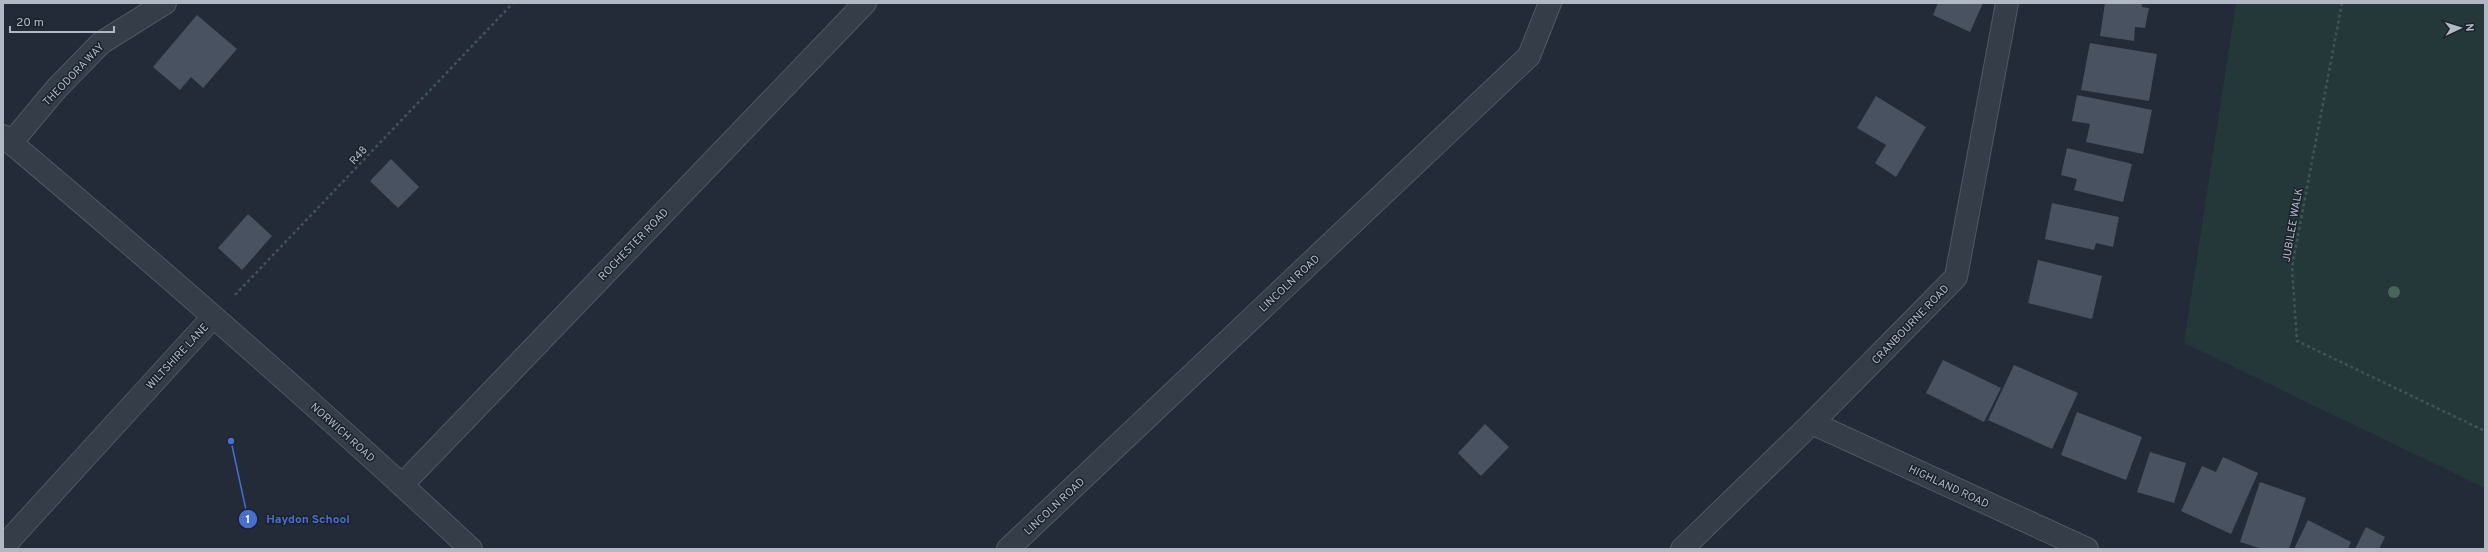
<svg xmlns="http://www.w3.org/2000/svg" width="2488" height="552" font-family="Overpass,sans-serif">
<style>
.green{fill:#253839}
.building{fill:#485261}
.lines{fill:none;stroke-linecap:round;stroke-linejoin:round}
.minor-casing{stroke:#505862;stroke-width:24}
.path{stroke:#415356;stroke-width:2.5;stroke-dasharray:3 3;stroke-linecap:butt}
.minor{stroke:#353d48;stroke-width:22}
.tree{fill:#486557}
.labels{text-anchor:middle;stroke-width:3;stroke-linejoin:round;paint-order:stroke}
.street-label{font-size:11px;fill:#b0b8c4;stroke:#1b222c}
.leader{fill:none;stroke:#496ed2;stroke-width:1.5}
.callout-dot{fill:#496ed2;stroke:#1b222c;stroke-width:1.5}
.mark-label{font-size:12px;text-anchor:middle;font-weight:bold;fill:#fff}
.callout-label{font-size:12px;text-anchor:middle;font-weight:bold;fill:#496ed2;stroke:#1b222c;stroke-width:3;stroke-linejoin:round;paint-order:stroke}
</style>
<rect width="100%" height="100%" fill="#222b37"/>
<polygon class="green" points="2236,3 2485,3 2485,488 2184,343"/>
<g class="building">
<polygon points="1938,3 1983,3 1970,32 1933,15"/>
<polygon points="2105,3 2142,3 2142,7 2149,8 2145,28 2135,27 2134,41 2100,36"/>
<polygon points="197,15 237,49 203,88 191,77 180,90 153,67"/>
<polygon points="2090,43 2157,54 2149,101 2081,90"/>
<polygon points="2077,95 2152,110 2143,154 2086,142 2090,124 2072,121"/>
<polygon points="1876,96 1926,127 1896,177 1875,163 1886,145 1857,128"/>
<polygon points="2067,148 2132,164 2123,202 2074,190 2077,179 2061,175"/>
<polygon points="391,159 419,187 398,208 370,181"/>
<polygon points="2052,203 2119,217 2113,247 2096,243 2094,250 2045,239"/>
<polygon points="248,214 272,236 242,270 218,248"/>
<polygon points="2038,260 2102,276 2092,319 2028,303"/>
<polygon points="1943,360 2001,388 1984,422 1926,393"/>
<polygon points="2014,365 2078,393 2052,449 1988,420"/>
<polygon points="2077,412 2142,437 2126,480 2061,455"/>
<polygon points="1485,424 1509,447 1481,476 1458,453"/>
<polygon points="2150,452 2186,463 2174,503 2137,492"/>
<polygon points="2223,457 2258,473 2231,534 2181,511 2202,466 2216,472"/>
<polygon points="2260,482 2306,498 2289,549 2262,549 2240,542"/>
<polygon points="2308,520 2351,542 2348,549 2294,549"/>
<polygon points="2366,527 2385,537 2379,549 2355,549"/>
</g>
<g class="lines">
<g class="minor-casing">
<g id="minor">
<path d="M3,136c159,134 316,271 468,413"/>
<polyline points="11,143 57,88 101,43 165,3"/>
<polyline points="1812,423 2087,549"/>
<polyline points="402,485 865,3"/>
<polyline points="3,547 213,317"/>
<polyline points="1008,549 1529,56 1550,3"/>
<polyline points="1682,549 1812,423 1956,277 2007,3"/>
</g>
</g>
<g class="path">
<polyline points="2342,3 2292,267 2297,341 2485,431"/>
<polyline points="235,295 513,3"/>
</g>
<use href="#minor" class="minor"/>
</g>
<circle class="tree" cx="2394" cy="292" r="6"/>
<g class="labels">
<g class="street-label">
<text transform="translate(73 74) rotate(-46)" y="4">THEODORA WAY</text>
<text transform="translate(358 155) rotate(-47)" y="4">R48</text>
<text transform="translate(2292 225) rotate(-80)" y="4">JUBILEE WALK</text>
<text transform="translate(633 244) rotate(-46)" y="4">ROCHESTER ROAD</text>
<text transform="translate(1289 283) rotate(-43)" y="4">LINCOLN ROAD</text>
<text transform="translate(1910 324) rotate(-46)" y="4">CRANBOURNE ROAD</text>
<text transform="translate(177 356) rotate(-47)" y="4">WILTSHIRE LANE</text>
<text transform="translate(343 432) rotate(42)" y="4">NORWICH ROAD</text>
<text transform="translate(1949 486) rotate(25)" y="4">HIGHLAND ROAD</text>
<text transform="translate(1054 506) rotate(-43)" y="4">LINCOLN ROAD</text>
</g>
</g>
<path class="leader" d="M231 441L248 519"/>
<g class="callout-dot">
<circle cx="231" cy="441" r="4"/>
<circle cx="248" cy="519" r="10"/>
</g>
<g class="mark-label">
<text x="248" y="523">1</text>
</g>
<g class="callout-label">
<text x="308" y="523">Haydon School</text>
</g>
<rect width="2488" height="552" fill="none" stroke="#b0b8c4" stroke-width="8"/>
<g transform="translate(2460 28) rotate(86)" stroke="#1b222c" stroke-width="3" paint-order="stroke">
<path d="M0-3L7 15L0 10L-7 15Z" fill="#b0b8c4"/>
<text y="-6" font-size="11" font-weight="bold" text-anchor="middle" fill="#b0b8c4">N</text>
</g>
<path d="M10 26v6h104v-6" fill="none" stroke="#b0b8c4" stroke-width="2"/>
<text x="16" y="26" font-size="12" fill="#b0b8c4" stroke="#1b222c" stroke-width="3" paint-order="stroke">20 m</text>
</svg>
